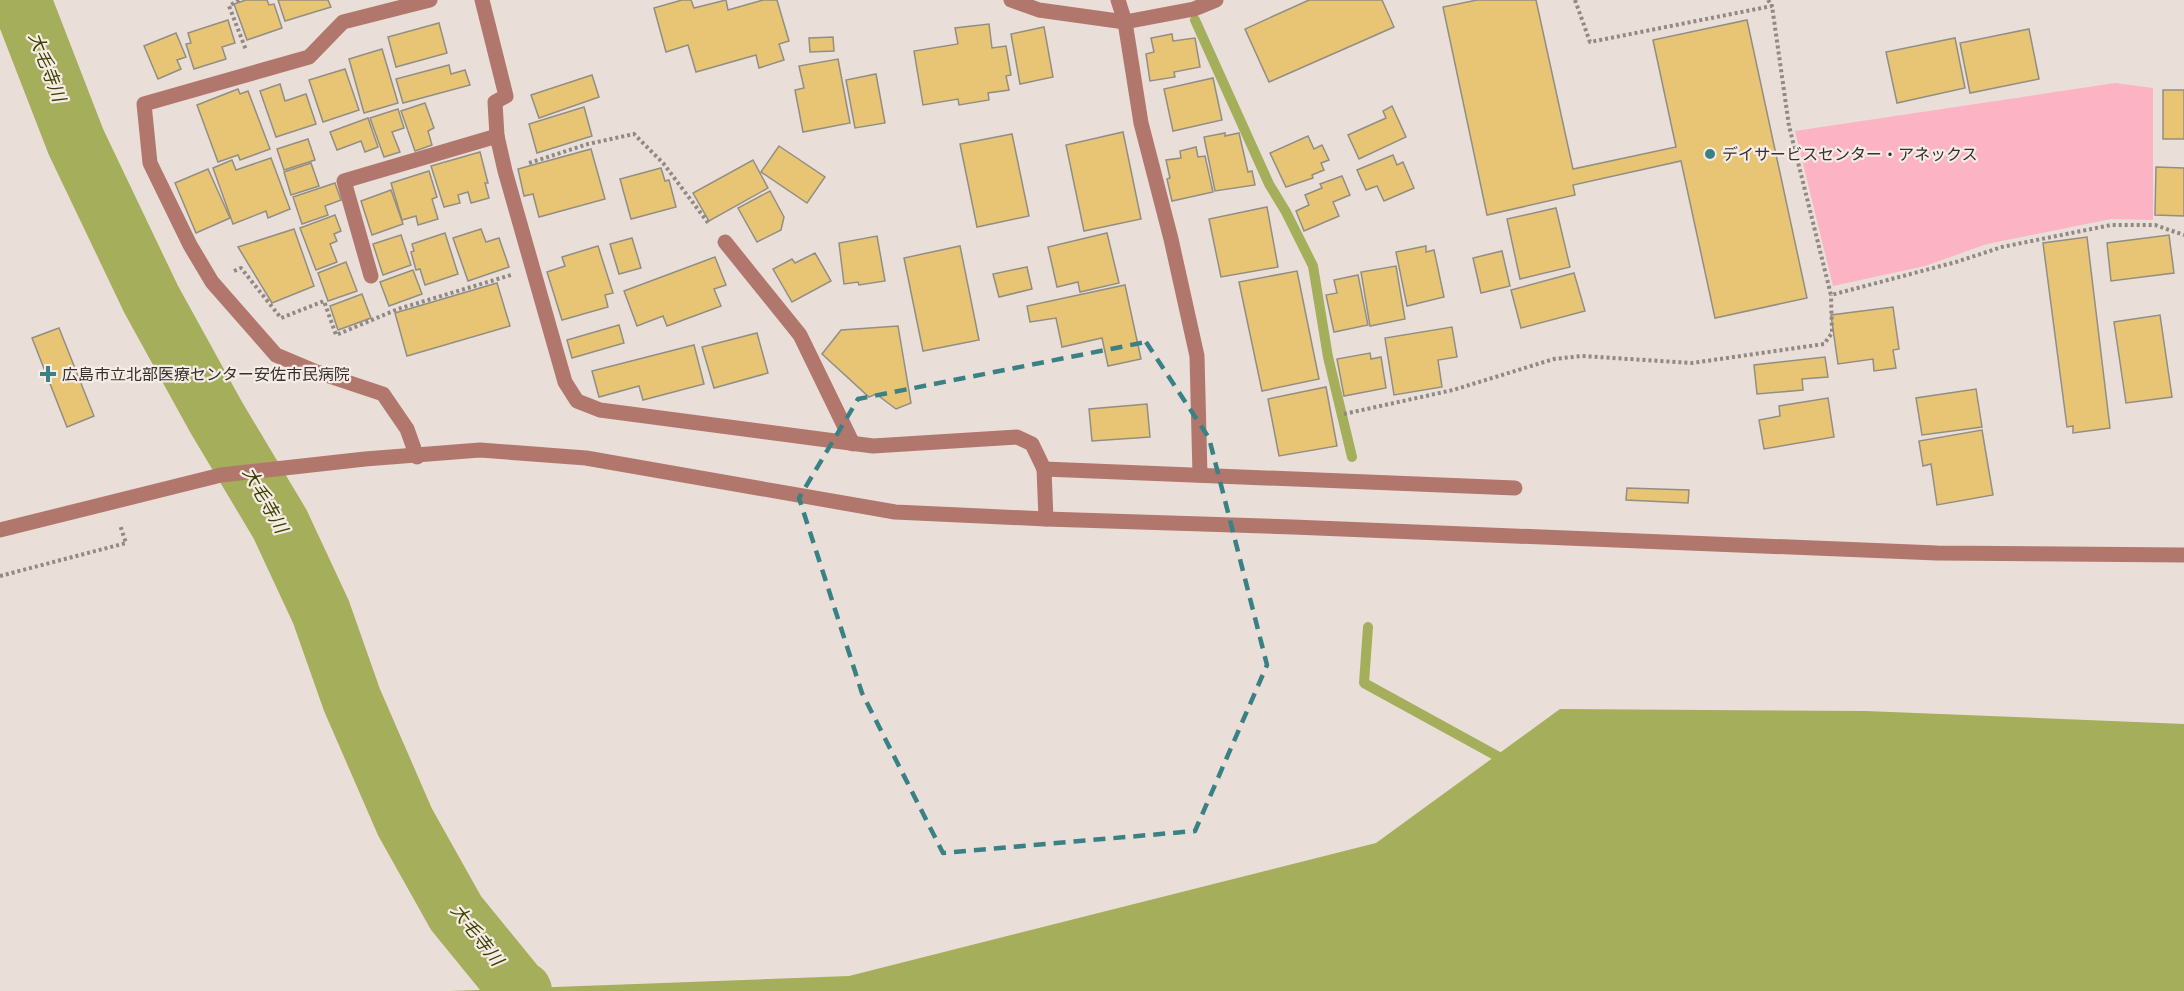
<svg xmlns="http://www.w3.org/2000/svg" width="2184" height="991" font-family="'Times New Roman','Noto Sans JP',serif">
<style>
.green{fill:#fcb4c5}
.water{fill:#a4ae5b}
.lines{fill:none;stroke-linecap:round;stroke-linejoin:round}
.stream{stroke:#a4ae5b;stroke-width:10}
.river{stroke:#a4ae5b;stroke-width:60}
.building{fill:#e8c574;stroke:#928e84;stroke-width:1.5}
.path{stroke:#908984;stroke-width:4;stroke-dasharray:3 3;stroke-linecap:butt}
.minor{stroke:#b2776c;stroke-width:15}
.marked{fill:none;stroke:#398184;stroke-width:4.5;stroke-dasharray:12 8;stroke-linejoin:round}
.poi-dot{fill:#398184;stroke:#f6ece5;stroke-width:2}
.labels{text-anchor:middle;stroke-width:4.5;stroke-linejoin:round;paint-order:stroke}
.poi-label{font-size:16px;fill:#35312e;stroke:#f6ece5;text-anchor:start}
.water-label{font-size:18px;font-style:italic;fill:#3c4100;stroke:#f6ece5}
</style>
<rect width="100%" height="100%" fill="#e9dfd8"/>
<polygon class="green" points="2115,83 2153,88 2153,220 2111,219 1987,244 1925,266 1833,286 1795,131"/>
<polygon class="water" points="1560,709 1866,711 2184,724 2184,991 451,991 849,976 1376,843"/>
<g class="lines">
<g class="stream">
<polyline points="1195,20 1269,184 1286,212 1313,266 1328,357 1352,457"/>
<polyline points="1368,627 1364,683 1506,761"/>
</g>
<polyline class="river" points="21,0 76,142 151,299 216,417 280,524 321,612 352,700 405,822 456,913 518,989 522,991"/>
</g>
<g class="building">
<polygon points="246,0 267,0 269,5 274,4 282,28 247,40 234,4"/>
<polygon points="278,0 328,0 331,7 285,21"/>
<polygon points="682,0 691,0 694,8 726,0 728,10 763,0 777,0 789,41 779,44 784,60 759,68 756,55 696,72 688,45 666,52 654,8"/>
<polygon points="1309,0 1382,0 1394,27 1269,82 1245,29"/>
<polygon points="1477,0 1536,0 1573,169 1676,147 1653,40 1747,20 1807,298 1715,318 1681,161 1573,185 1575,195 1487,215 1443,7"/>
<polygon points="228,20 235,43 222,47 226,59 194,69 186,44 191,43 188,33"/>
<polygon points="439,23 447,53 396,67 388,37"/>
<polygon points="989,24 992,48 1006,46 1011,75 1006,76 1009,90 988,93 989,100 959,105 958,99 923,105 914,51 958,44 955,28"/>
<polygon points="1044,27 1053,77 1020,84 1011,34"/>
<polygon points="2029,29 2039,79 1970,93 1960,43"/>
<polygon points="176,33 186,57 177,60 181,69 158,79 144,46"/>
<polygon points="1172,34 1173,41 1195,38 1200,67 1174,72 1175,77 1150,81 1146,54 1154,52 1151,38"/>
<polygon points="833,37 834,51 810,52 809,38"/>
<polygon points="1955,38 1965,88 1897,103 1886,52"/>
<polygon points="382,49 398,103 364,113 349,59"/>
<polygon points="838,59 850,123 803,132 795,90 804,88 799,66"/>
<polygon points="449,65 451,74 465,70 470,85 403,103 396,79"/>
<polygon points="345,69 359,110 323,122 309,80"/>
<polygon points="876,74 885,123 855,128 846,80"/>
<polygon points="592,75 599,97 539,118 531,95"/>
<polygon points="1213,78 1222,120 1173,131 1164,89"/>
<polygon points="280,84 285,101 306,94 316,124 276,137 260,91"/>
<polygon points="238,89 240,94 248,91 270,149 240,160 238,155 218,162 197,105"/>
<rect x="2163" y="90" width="21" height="49"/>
<polygon points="425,103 434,128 428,131 432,145 415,151 401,111"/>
<polygon points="1392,106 1406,137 1359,159 1348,135 1386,118 1383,111"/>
<polygon points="584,107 592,136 537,153 529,124"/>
<polygon points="398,109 404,128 392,132 400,152 384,157 370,118"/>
<polygon points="368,118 378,147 365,152 361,141 337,150 330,132"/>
<polygon points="1123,132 1141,219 1084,231 1066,145"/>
<polygon points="1225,133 1225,136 1239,133 1248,172 1252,171 1255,185 1215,191 1204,137"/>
<polygon points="1012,134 1029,216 977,227 960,144"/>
<polygon points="1308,136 1314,149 1322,145 1329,160 1321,163 1324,170 1312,175 1313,178 1286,187 1270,153"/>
<polygon points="308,139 315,160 284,170 277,149"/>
<polygon points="779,146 825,177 807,203 761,172"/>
<polygon points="1196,147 1198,157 1205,156 1213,192 1172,201 1167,179 1170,178 1166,160 1181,158 1180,151"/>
<polygon points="591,149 605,199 539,217 533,194 524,196 518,169"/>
<polygon points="480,152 488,183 485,183 489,198 471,203 468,192 458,195 460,203 444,207 431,166"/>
<polygon points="1393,155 1397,165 1403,162 1414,188 1384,201 1377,186 1366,190 1357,170"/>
<polygon points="271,158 290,209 268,218 266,211 233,224 213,168 232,160 236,170"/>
<polygon points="753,160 768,188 709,221 693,193"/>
<polygon points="311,163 319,186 291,195 284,172"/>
<polygon points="2156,167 2184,168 2184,216 2155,215"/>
<polygon points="661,168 665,181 669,180 676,207 631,219 620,179"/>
<polygon points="208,169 230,218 196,233 175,183"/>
<polygon points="429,171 437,197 432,199 438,219 418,225 416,216 402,220 391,183"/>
<polygon points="1342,176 1350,195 1333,202 1339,216 1304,231 1296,211 1309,205 1305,195 1322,188 1320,184"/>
<polygon points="335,183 341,200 325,206 328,215 302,224 293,197"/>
<polygon points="391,190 403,224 372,235 361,201"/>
<polygon points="770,191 784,217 781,230 757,242 738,208"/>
<polygon points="1267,207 1278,267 1221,277 1209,219"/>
<polygon points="1556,208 1570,267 1520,279 1507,219"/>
<polygon points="335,215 341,231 334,234 337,241 330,244 337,262 316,270 300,228"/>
<polygon points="294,229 314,286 272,303 238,247"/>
<polygon points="481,229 486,242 499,238 509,267 468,281 453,238"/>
<polygon points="445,233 458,274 425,285 420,269 416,270 411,252 414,251 412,244"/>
<polygon points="1107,233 1119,283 1080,292 1078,282 1057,287 1048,247"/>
<polygon points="401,235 411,265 383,275 373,244"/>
<polygon points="2169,235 2174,273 2111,281 2107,243"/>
<polygon points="877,236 885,281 859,285 858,282 844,284 839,243"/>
<polygon points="2087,237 2110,428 2073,433 2073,426 2067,427 2043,243"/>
<polygon points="632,238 641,268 619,274 610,244"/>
<polygon points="598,246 613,293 605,295 608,307 562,320 547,272 565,266 562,257"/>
<polygon points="960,246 979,340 923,351 904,258"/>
<polygon points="1426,246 1426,252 1434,250 1444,297 1407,306 1396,252"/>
<polygon points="1502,251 1510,286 1481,293 1473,258"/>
<polygon points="815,253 831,281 792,302 773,269 792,259 795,263"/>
<polygon points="715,257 726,285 714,289 721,306 667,326 663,316 637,326 624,291"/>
<polygon points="346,262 357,291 328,301 318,273"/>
<polygon points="1396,266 1405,319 1370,326 1361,272"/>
<polygon points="1027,267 1032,289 999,297 993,274"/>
<polygon points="413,270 422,294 389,306 380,282"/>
<polygon points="1297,271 1319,379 1262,391 1239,282"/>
<polygon points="1574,273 1585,311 1521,328 1511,290"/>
<polygon points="1358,275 1368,325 1334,332 1326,295 1337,293 1334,280"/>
<polygon points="497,283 510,326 407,356 395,313"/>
<polygon points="1125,285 1141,359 1108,366 1102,338 1062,347 1056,318 1030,322 1027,306"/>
<polygon points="362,294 371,318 338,330 330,306"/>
<polygon points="1893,307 1899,349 1893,350 1896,368 1874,371 1873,359 1838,364 1831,315"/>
<polygon points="2160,315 2172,397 2126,403 2114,322"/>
<polygon points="619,325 624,343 572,358 567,340"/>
<polygon points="898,326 911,403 896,409 876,394 869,397 822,354 841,330"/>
<polygon points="1452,327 1457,357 1438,360 1442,387 1394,395 1385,338"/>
<polygon points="59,328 94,416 67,427 32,338"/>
<polygon points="757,333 768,373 714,388 702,347"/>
<polygon points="694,345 704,384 643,400 639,386 599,397 592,371"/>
<polygon points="1370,353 1371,359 1381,357 1386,388 1344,396 1337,359"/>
<polygon points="1825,357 1828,377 1802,379 1803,390 1757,394 1754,365"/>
<polygon points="1326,387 1337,446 1279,456 1268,399"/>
<polygon points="1976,389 1982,427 1922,435 1916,398"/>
<polygon points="1828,398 1834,437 1764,449 1759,420 1780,416 1779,406"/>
<polygon points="1147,404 1150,437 1092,441 1089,409"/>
<polygon points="1982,430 1993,495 1937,505 1931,464 1923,466 1919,441"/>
<polygon points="1627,488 1689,490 1688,503 1626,500"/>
</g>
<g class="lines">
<g class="path">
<polyline points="239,0 229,6 246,50"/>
<polyline points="1575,0 1590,42 1772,6 1789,126 1831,295 1956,262 2002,247 2111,225 2155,225 2184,235"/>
<polyline points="1768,0 1772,6"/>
<polyline points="529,163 588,144 634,134 663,163 709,224"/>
<polyline points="234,271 241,268 281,318 324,301 336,335 398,309 511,275"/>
<polyline points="1344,414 1453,390 1554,359 1582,356 1692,363 1824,344 1832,333 1831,295"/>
<polyline points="0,576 126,543 120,525"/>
</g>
<g class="minor">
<polyline points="482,0 506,96 495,102 497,136 505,171 565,382 577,401 600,410 873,446 1017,437 1032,444 1044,469 1046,519"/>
<polyline points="1011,0 1039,10 1125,22 1194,9 1216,0"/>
<polyline points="1118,0 1125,22 1141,123 1171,239 1197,356 1200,475"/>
<polyline points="725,242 800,335 853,444"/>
<polyline points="371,276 344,181 497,136"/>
<polyline points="417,457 407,429 383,394 314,371 276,355 212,282 190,245 150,163 144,104 309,57 343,22 430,0"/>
<polyline points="1044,469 1515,488"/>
<polyline points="0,530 221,475 365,459 480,450 586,458 895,512 1046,519 1293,527 1937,553 2184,555"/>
</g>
</g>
<path class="marked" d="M1146,342l63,96 58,227 -72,166 -252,22 -81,-160 -63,-195 59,-99z"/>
<g class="poi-dot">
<circle cx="1710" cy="154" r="6"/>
<path d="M45 365h6v6h6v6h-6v6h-6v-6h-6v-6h6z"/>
</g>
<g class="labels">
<g class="poi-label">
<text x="1722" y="160">デイサービスセンター・アネックス</text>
<text x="62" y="380">広島市立北部医療センター安佐市民病院</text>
</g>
<g class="water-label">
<text transform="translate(47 67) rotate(69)" y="6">大毛寺川</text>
<text transform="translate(265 500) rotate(61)" y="6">大毛寺川</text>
<text transform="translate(477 935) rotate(52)" y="6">大毛寺川</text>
</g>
</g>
</svg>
